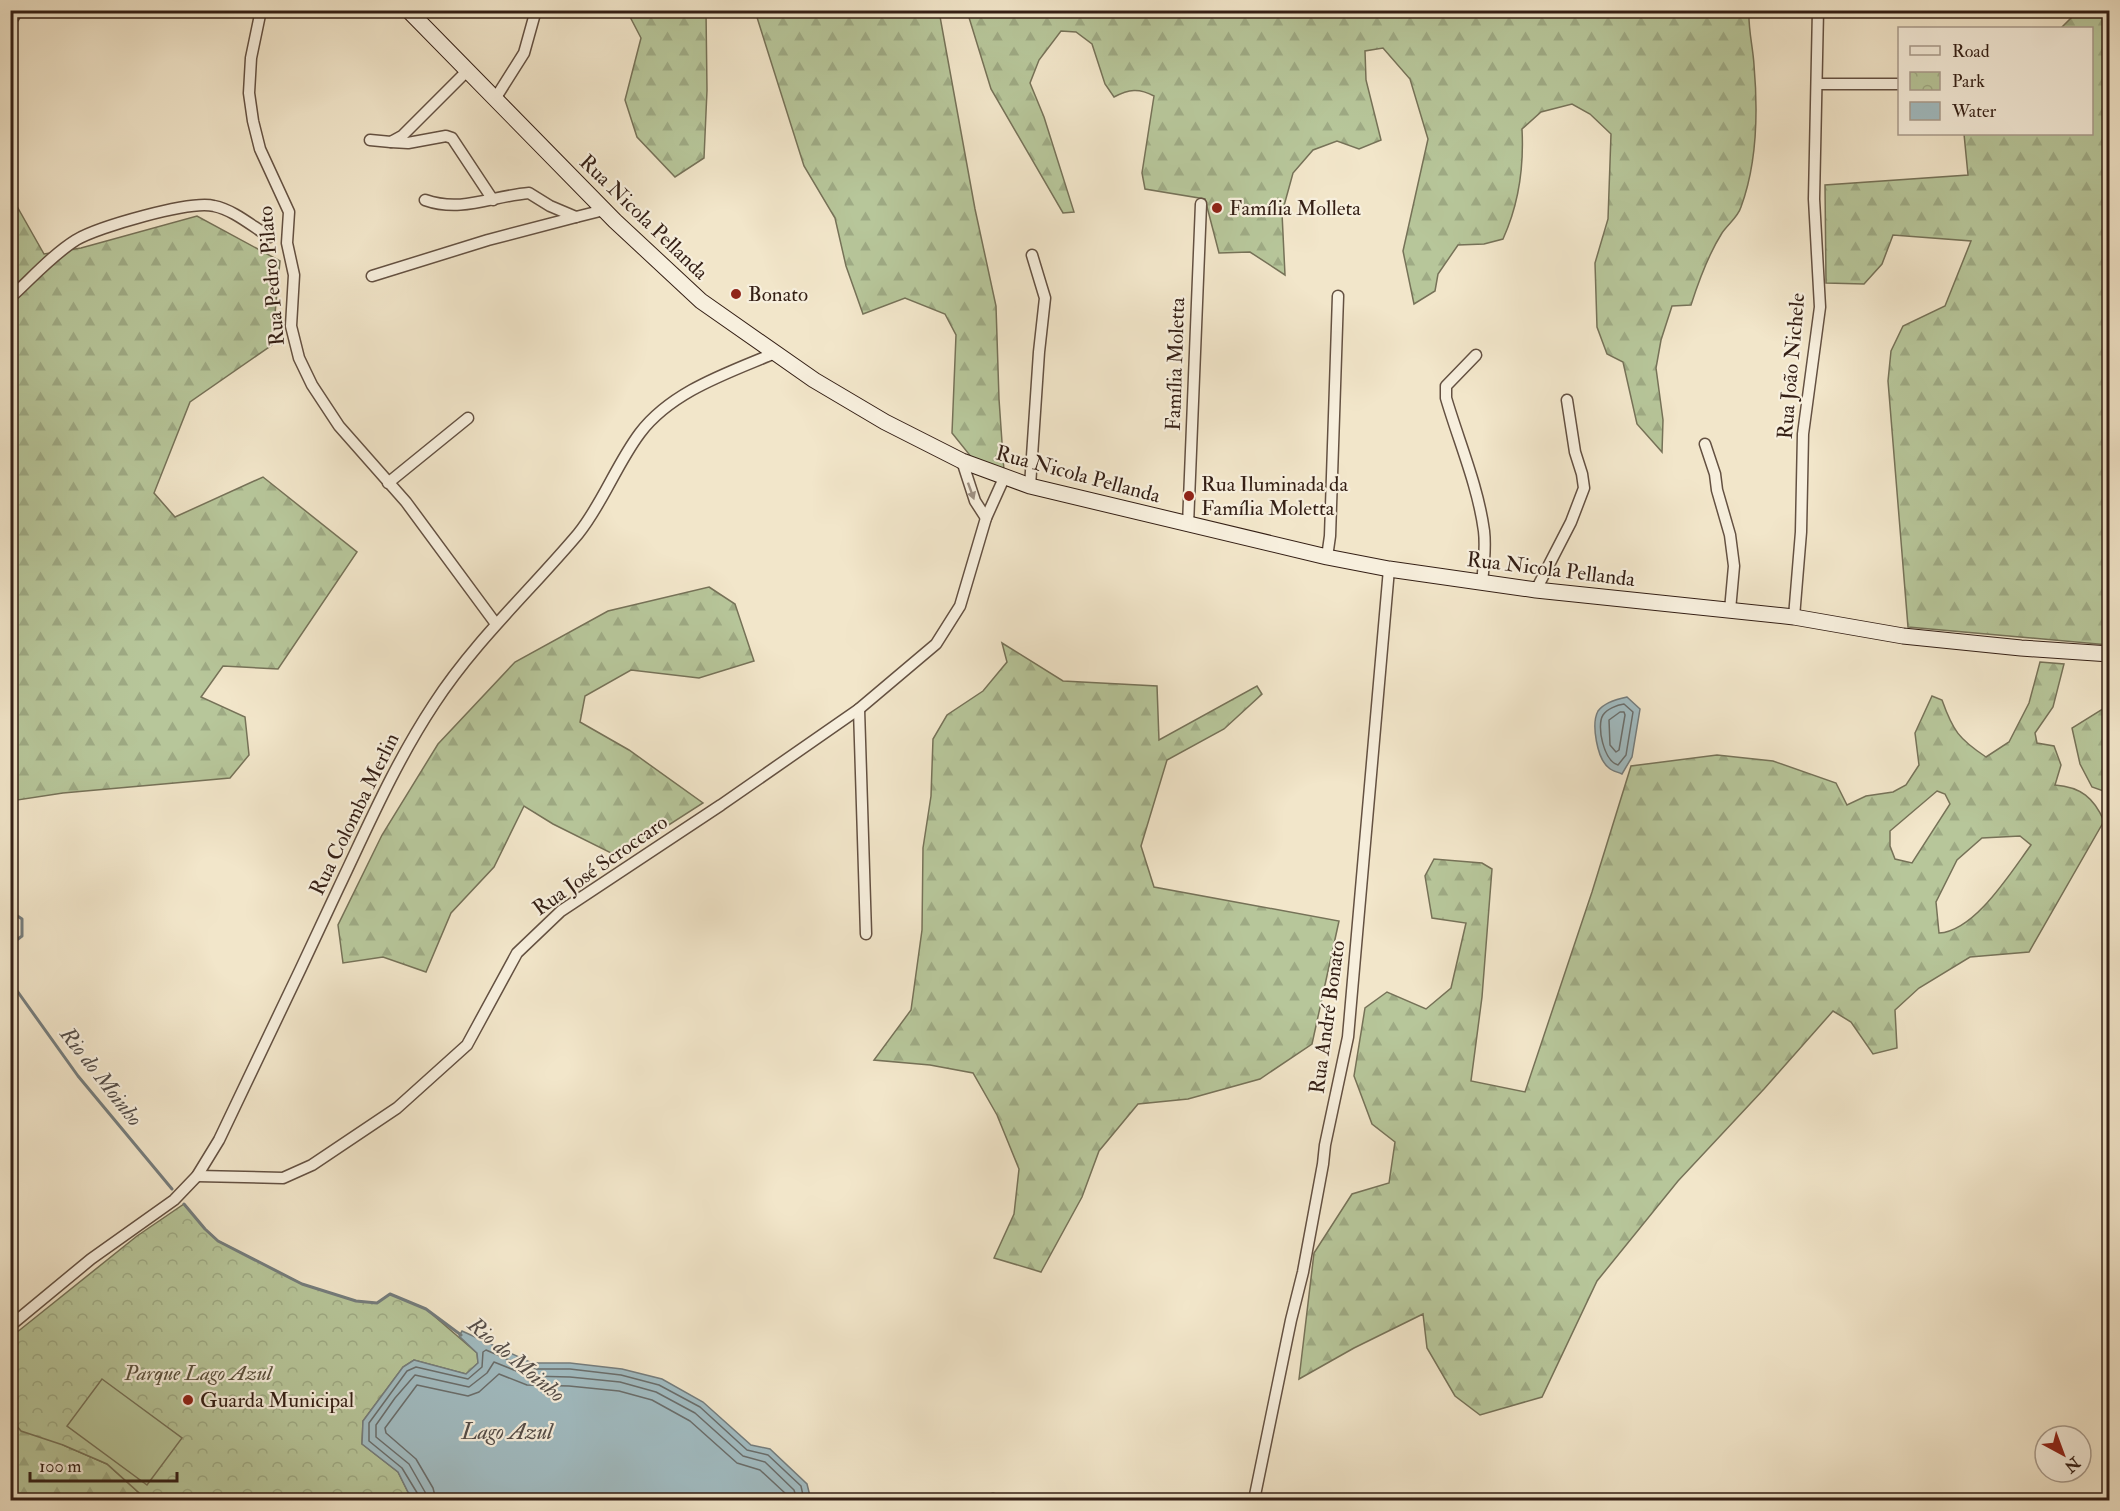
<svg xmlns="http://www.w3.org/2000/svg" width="2120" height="1511" font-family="'IM FELL Double Pica',serif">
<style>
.forest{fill:url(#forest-firs);stroke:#767258;stroke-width:1.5;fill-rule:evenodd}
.park{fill:url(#park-crowns);stroke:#767258;stroke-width:1.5}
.pitch{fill:#b7c69a;stroke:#767258;stroke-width:1.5}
.water{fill:#a1bcc2;stroke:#757d7d;stroke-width:1.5}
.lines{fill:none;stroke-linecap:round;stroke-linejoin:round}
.shore{stroke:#6a6e6c;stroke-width:1.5}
.stream{stroke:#757d7d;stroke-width:3}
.street-casing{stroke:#645142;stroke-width:13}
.secondary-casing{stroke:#341f15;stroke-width:17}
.street{stroke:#f7efdd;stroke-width:10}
.secondary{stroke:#f7efdd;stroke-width:15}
.oneway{fill:#9f9183}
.poi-dot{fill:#8f2418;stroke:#f7efdd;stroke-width:2}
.labels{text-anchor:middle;stroke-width:4.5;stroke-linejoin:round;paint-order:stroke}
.poi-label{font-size:21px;fill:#341f15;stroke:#f7efdd;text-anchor:start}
.street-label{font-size:21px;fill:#341f15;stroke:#f7efdd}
.park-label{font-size:21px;font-style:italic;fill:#5b513d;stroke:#f7efdd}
.water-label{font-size:22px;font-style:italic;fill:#554e49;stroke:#f7efdd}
</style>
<defs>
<pattern id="forest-firs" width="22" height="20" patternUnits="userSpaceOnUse" patternTransform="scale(1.5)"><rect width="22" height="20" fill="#b7c69a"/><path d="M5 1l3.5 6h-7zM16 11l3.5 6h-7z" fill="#9eaa84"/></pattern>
<pattern id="park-crowns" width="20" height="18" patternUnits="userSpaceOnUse" patternTransform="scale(1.5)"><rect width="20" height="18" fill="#b7c69a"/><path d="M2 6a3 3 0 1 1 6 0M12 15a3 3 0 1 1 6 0" fill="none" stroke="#9eaa84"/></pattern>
</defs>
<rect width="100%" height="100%" fill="#f2e6ca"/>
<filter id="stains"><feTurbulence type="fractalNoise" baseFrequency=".00333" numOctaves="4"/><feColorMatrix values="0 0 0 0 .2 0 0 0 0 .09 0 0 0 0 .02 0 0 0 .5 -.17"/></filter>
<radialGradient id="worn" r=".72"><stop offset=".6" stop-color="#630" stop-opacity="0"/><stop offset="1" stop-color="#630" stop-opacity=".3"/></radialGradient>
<g class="forest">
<polygon points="627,11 706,11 707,90 704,158 675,177 637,137 625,100 641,38"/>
<polygon points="755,11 939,11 975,209 996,306 999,399 1004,471 972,458 952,433 956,335 945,314 905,298 863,314 846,266 835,218 804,166"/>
<path d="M967,11h782c-1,18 4,36 5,54 4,46 3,99 -13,142 -3,10 -13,17 -19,26 -14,22 -23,47 -31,72l-19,1 -11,34 -5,28 7,52 -1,32 -25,-28 -14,-62 -16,-8 -10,-27 -2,-64 13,-44 3,-85 -21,-20 -18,-10 -31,8 -19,17c2,38 -3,75 -19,110l-19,5 -26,1 -20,29 -3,17 -21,13 -11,-53 25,-112 -18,-60 -27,-31 -18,3 1,29 15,60 -22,9 -22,-8 -24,9 -20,23 -11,40 3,62 -35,-23 -31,1 -14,-54 -60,-10 -3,-16 12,-77c-15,-8 -25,-7 -40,1l-9,-13 -13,-40 -16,-12 -15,-1 -22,29 -9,23 14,34 30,95 -11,1 -72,-124z"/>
<polygon points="2074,11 2109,11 2109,645 1908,627 1888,381 1891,351 1903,326 1945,306 1971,241 1893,235 1882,264 1864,284 1826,283 1825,185 1968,175 1964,134 2092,134 2092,28 2061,28 2075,14"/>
<polygon points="10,194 44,254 81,248 197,216 280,261 272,345 190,402 154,493 175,517 263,477 357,552 278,669 223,666 201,697 245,717 249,755 230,778 63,793 11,801"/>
<polygon points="709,587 735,604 754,661 699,678 631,670 585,696 580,722 629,750 703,803 619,857 553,824 524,806 494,867 451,913 426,972 383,957 343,963 338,925 382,835 438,744 515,662 608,611"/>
<polygon points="1002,643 1063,681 1157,686 1159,740 1257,686 1262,694 1224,729 1167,760 1141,846 1154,887 1339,921 1312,1044 1260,1079 1188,1099 1138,1104 1099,1151 1082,1197 1041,1272 994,1258 1014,1214 1019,1169 997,1115 973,1073 930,1065 874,1060 911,1010 922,930 923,848 931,796 933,739 947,715 983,691 1007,662"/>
<path d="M2040,662l24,2 -11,43 -18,26 2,10 17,3 7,19 -6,20c26,2 39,13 49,36l-75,131 -59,5 -51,31 -24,22 2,38 -24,6 -22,-32 -18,-11 -69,78 -86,92 -81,100 -55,116 -62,18 -25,-19 -28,-48 -4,-34 -69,34 -55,31 15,-126 38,-59 37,-11 6,-41 -23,-18 -18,-48 11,-68 22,-16 39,17 25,-21 15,-65 -34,-5 -7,-42 9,-17 48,4 10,6 -10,128 -11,84 54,11 67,-200 39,-126 86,-11 56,6 63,22 11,22 19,-9 27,-4 13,-7 13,-20 -4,-32 17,-37 10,4c11,31 17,39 44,57l23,-15 20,-39zM1937,791l8,3 5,10 -38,59 -17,-4 -5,-13v-15zM2020,836l11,9c-20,27 -56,86 -92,88l-3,-31 21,-42 25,-22z"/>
<polygon points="2109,705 2109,793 2092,787 2080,764 2072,728"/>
<polygon points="11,1344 63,1445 107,1464 147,1500 11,1500"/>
</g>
<polygon class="park" points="184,1204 205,1229 218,1241 302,1284 356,1301 377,1303 390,1294 426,1309 477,1353 478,1363 466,1374 414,1360 403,1367 363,1421 362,1444 398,1472 408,1492 416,1500 147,1500 107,1464 63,1445 21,1431 11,1419 11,1337 137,1236"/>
<polygon class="pitch" points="102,1379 182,1438 147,1485 67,1426"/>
<g class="water">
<path d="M1627,697l13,12 -8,48 -10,17c-4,-2 -10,-3 -13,-6 -12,-9 -18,-44 -11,-57 6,-8 19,-12 29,-14z"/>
<polygon points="462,1331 532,1363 570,1363 622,1369 662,1379 703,1402 751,1445 770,1449 807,1484 811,1500 416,1500 408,1492 398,1472 362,1444 363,1421 403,1367 414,1360 466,1374 478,1363 477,1353 459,1336"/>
</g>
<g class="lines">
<g class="shore">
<path d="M1624,704l9,8 -7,43 -8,10c-14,-4 -22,-39 -15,-50 4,-6 14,-10 21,-11z"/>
<polygon points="1620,712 1624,712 1625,715 1619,750 1616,752 1610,745 1609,720"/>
<polyline points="419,1500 419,1496 402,1468 369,1441 369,1423 407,1371 416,1367 468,1379 482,1367 483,1352 486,1350 530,1369 570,1369 621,1375 659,1385 700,1407 747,1450 768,1455 801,1486 804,1500"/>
<polyline points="427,1500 425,1492 409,1464 376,1437 376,1425 395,1398 415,1375 469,1387 487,1373 494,1362 529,1376 570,1377 620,1382 656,1392 695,1413 743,1456 765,1462 794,1490 797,1500"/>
<polyline points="436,1500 433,1488 416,1459 386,1433 385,1428 417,1385 468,1396 479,1392 499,1374 527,1385 569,1386 619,1391 652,1400 690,1421 737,1463 760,1470 786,1494 787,1500"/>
</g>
<g class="stream">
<polyline points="10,911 22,919 22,936 10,945"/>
<polyline points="10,981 78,1076 172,1189"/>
<polyline points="184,1204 205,1229 218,1241 302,1284 356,1301 377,1303 390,1294 426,1309 461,1335"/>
</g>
<g class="street-casing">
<g id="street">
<polyline points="261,10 251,58 249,93 253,121 260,149 289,212 287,243 294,275 291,326 299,358 312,385 339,426 406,502 496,624"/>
<polyline points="10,13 14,17"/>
<polyline points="1817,84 1900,84"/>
<polyline points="495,99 524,53 536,10"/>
<polyline points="370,140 391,142 402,136 467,71"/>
<polyline points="391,142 408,143 446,136 452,138 493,200"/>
<path d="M425,200c37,13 67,-4 104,-7l21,13 26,11 28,-7"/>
<polyline points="372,276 488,240 576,217"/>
<path d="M10,298c21,-19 42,-43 66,-58 22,-13 114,-40 138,-34 20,4 39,21 56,31"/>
<path d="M1476,355l-30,31v12c13,44 32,88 38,133 2,17 0,34 -2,51"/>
<polyline points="1705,444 1715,474 1717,490 1730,535 1734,566 1730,610"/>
<polyline points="962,461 975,501 986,518"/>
<polyline points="388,483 468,418"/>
<polyline points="1030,486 1039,352 1045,298 1032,255"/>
<polyline points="1188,525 1201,204"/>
<polyline points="1327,557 1330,536 1338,296"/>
<polyline points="1536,590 1571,522 1584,488 1582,474 1575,452 1567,400"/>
<polyline points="1794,617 1801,532 1803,434 1820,307 1814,199 1818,10"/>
<polyline points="859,709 866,934"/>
<polyline points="197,1176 283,1178 312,1165 397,1108 467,1045 517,953 561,911 721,805 859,709 936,644 960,606 986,518 1004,478"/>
<path d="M10,1326l81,-67 83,-59 23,-24 22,-36c40,-83 80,-167 119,-251 30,-63 57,-126 96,-185 41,-63 96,-113 144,-170 25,-31 38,-69 62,-101 32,-42 88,-60 135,-80"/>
<polyline points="992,1500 993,1499"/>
<polyline points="1254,1500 1291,1320 1303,1272 1323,1164 1325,1145 1348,1037 1389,569"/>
</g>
</g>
<g class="secondary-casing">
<polyline id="secondary" points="408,10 615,221 701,301 814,380 885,422 962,461 1030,486 1327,557 1389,569 1536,590 1794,617 1903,636 2021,648 2110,654"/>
</g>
<use href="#street" class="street"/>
<use href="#secondary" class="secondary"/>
</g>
<defs><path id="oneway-solid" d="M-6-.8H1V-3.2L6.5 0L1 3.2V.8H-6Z" transform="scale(1.5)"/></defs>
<use class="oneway" href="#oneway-solid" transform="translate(971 491) rotate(70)"/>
<g class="poi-dot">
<circle cx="1217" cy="208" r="6"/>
<circle cx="736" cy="294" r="6"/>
<circle cx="1189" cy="496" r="6"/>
<circle cx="188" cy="1400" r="6"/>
</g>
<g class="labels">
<g class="poi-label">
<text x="1229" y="215">Família Molleta</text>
<text x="748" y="301">Bonato</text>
<text x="1201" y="491">Rua Iluminada da<tspan x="1201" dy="24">Família Moletta</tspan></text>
<text x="200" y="1407">Guarda Municipal</text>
</g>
<g class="street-label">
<text transform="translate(644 217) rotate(44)" y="7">Rua Nicola Pellanda</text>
<text transform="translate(271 276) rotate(-95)" y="7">Rua Pedro Pilato</text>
<text transform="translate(1175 364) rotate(-88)" y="7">Família Moletta</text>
<text transform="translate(1791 366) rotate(-85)" y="7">Rua João Nichele</text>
<text transform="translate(1078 474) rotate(15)" y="7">Rua Nicola Pellanda</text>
<text transform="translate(1551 569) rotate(7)" y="7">Rua Nicola Pellanda</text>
<text transform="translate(354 814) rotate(-64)" y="7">Rua Colomba Merlin</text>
<text transform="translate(600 865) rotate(-35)" y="7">Rua José Scroccaro</text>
<text transform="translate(1327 1017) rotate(-82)" y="7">Rua André Bonato</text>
</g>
<g class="park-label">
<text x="198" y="1380">Parque Lago Azul</text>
</g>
<g class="water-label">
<text transform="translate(102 1076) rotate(52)" y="8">Rio do Moinho</text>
<text transform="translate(517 1359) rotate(40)" y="8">Rio do Moinho</text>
<text x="507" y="1439">Lago Azul</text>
</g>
</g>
<rect width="2120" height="1511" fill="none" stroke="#f2e6ca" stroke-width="36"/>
<rect x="12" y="12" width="2096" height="1487" fill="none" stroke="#341f15" stroke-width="3"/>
<rect x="18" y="18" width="2084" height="1475" fill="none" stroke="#341f15" stroke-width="1.5"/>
<rect x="1898" y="27" width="195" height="108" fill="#f7efdd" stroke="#a99c8d" stroke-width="1.5"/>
<rect x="1910" y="46" width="30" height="9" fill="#f7efdd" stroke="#a99c8d" stroke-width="1.5"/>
<text x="1952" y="57" font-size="18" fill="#341f15">Road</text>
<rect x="1910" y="72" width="30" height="18" fill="url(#park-crowns)" stroke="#a99c8d" stroke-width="1.5"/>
<text x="1952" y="87" font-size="18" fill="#341f15">Park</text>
<rect x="1910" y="102" width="30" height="18" fill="#a1bcc2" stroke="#a99c8d" stroke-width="1.5"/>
<text x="1952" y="117" font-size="18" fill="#341f15">Water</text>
<g transform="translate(2063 1454) rotate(139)"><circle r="28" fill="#f7efdd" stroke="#a99c8d" stroke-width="1.5"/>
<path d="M0-4.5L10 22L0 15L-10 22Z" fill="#8f2418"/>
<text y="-9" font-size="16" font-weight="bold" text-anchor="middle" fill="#341f15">N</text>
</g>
<path d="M30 1472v9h147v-9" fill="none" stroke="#341f15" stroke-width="3"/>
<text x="39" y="1472" font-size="18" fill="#341f15" stroke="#f7efdd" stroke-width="4.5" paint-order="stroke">100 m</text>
<rect width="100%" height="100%" filter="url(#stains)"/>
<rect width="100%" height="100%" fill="url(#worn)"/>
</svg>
